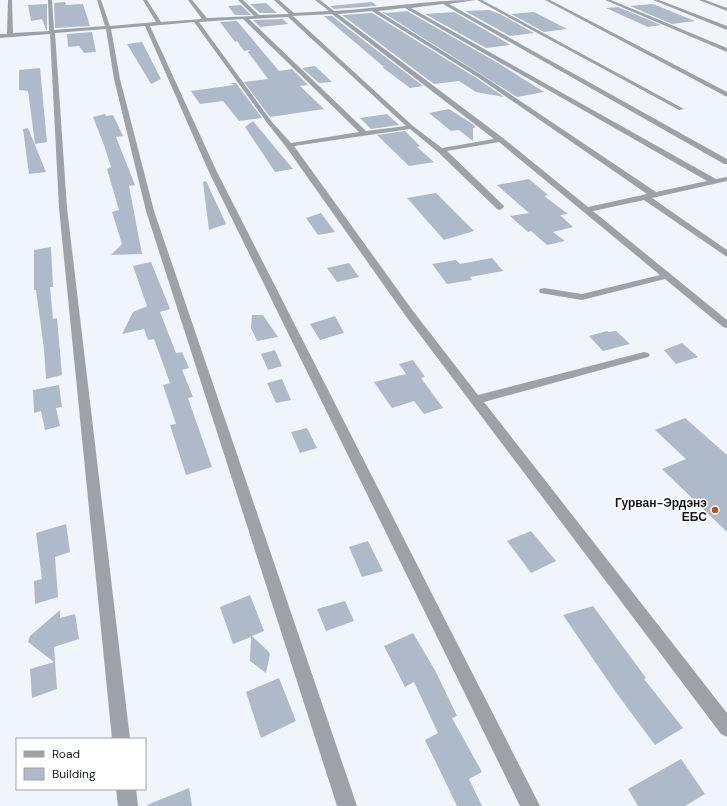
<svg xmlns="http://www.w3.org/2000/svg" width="727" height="806" font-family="'DM Sans',sans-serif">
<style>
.building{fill:#aeb9ca}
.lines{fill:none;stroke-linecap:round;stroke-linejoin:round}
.minor{fill:#9da2a9;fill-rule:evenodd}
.poi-dot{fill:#b75618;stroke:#fff;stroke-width:1.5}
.labels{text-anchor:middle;stroke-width:3;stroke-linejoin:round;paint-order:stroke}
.poi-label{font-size:12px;font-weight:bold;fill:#12161c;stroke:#fff;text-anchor:end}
</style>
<rect width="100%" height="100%" fill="#f0f5fc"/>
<g class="building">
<polygon points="65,2 66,5 83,4 90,26 55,28 54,3"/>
<polygon points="372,2 377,6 334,9 330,6"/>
<polygon points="266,3 277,13 260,13 250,4"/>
<polygon points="47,4 47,30 46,30 42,19 31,21 28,5"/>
<polygon points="652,4 658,6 695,21 672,24 630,6"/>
<polygon points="241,5 251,15 235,15 228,6"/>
<polygon points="618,7 661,25 648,27 606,8"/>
<polygon points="489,10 500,14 534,33 510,36 465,11"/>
<polygon points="407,11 498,63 544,92 517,97 382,12 387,13"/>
<polygon points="454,12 499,38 510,45 486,48 425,14"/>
<polygon points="534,12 542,16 567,29 544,32 511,14"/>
<polygon points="372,13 478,79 504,97 476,92 459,81 434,84 342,15"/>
<polygon points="324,16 332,16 423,86 410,88 382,67 384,67"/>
<polygon points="283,19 288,24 260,27 253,20"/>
<polygon points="237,21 279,71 292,69 308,85 300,86 324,109 270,117 244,82 268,79 248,52 250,50 244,51 237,41 235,42 220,22"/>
<polygon points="92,32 96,52 84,53 79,46 68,47 67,34"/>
<polygon points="142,42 161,79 151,84 127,44"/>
<polygon points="315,66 332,82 319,83 302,68"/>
<polygon points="40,68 47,142 35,144 28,91 19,90 19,70"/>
<polygon points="230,83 236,83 262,118 239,121 223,101 200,104 191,91 234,85"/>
<polygon points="449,109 474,125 475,128 473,128 473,141 459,130 451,131 429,113"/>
<polygon points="105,114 106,116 113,115 123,136 116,137 135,185 129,186 142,254 111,255 122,244 112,212 119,210 107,169 111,167 104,145 93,117"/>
<polygon points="387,114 399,125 371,129 360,118"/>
<polygon points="253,121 293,169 275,172 245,127"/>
<polygon points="28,128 46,172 29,174 23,129"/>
<polygon points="405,131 420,146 417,147 434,162 409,166 377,135"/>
<polygon points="529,179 548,195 544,196 568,214 560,215 573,227 553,232 565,241 547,245 531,231 528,232 510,216 529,213 497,185"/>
<polygon points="206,181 226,224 209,230 203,182"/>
<polygon points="436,193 474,231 444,240 407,198"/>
<polygon points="321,213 335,232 318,235 306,218"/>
<polygon points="51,247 53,287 50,287 53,319 57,318 62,375 46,379 44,349 36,290 34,290 34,250"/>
<polygon points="492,258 503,271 470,277 472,280 447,284 432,264 456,260 460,264"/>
<polygon points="151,262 170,309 160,312 176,353 182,352 189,368 182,370 193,397 188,398 212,467 186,475 170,425 176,424 163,385 170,383 154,339 148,340 144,329 122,334 133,312 147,306 133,266"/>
<polygon points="349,263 359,277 337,282 327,268"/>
<polygon points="252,315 263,315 278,337 257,341 251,328"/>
<polygon points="335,316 344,333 320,340 310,324"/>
<polygon points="607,331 608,332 616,331 630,344 603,351 589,336"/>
<polygon points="682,343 698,357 676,364 664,350"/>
<polygon points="275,350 282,366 268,370 261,354"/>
<polygon points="413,360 425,377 421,378 443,408 424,414 414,401 392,408 374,382 406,374 399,364"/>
<polygon points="282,379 291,400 276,403 267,383"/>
<polygon points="59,385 62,407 56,408 60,426 45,430 41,411 34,413 33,390"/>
<polygon points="685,418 727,455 727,532 662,469 686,459 655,430"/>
<polygon points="307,428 317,448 300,453 291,432"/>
<polygon points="66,524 70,552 55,557 58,597 35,604 34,581 42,579 36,533"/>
<polygon points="531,531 556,561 531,573 507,541"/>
<polygon points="368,541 383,571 362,577 349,547"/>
<polygon points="250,595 264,631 252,636 268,651 270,654 266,673 250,661 251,637 233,644 220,607"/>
<polygon points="345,601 354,621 326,631 317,609"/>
<polygon points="593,606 646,678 644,679 683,728 655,745 615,691 563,615"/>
<polygon points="60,610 60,618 75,614 79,639 54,647 57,689 32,698 30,669 54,662 28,642 30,636"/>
<polygon points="413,633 436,672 457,716 452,718 482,772 469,779 482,806 457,806 425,740 438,733 414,682 405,687 384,646"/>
<polygon points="279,678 296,721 261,738 246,692"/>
<polygon points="681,759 705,794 685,806 638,806 628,789"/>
<polygon points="189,788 192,806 147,806 147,805"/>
</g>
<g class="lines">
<g class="minor">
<path d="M8,0h4l1,33 36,-2 -1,-31h4l2,30 51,-4 -8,-26h4l9,26 46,-4 -13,-22h4l14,22 41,-3 -14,-19h4l15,18 47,-2 -16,-16h5l16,15 30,-1 -15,-14h5l15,13 35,-2 -14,-11h5l14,11c48,-3 95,-11 142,-11l-27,4 278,155v5h-3l-281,-160 -32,4 305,171 11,-2v4l-75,17 75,52v7l-83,-57 -51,11 134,109v8l-4,-1 -58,-48 -83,21 -42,-7 -1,-2 1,-2 4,-1 38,6 78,-19 -161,-133 -52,9 56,54 1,2 -4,3 -3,-1 -59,-57 -28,-23 -116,17 119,165 65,84 166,-43 4,1 2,2 -2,2 -164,45 243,311v24l-6,-3 -316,-419 -119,-168 -18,-23 -74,-102 -44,4 67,146 323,634h-20l-311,-634 -64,-146 -34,3 9,50 34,132 203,595h-20l-191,-595 -32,-132 -8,-50 -51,4 12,175 63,531h-18l-53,-531 -9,-174 -50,4v-4h7zM405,8l302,173 -51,11 -173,-116 -105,-65zM372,11l107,67 168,116 -59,13 -85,-69 -165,-124zM332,14l162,125 -52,9 -29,-22 -120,-110zM288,17l118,109 -40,5 -117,-112zM243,19l116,113 -68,11 -19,-21 -73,-100z"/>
<polygon points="477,0 482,0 684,109 679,110"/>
<polygon points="545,0 550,0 727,92 727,97"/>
<polygon points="605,0 611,0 727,48 727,52"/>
<polygon points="653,0 659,0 727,26 727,30"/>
<polygon points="699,0 705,0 727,8 727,11"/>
<polygon points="116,789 136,789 138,806 118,806"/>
</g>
</g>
<circle class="poi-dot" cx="715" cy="510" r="4"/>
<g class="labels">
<g class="poi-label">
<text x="707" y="507">Гурван-Эрдэнэ<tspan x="707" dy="14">ЕБС</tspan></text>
</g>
</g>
<rect x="16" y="738" width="130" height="52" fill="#ffffff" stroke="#a0a2a4"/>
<rect x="24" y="751" width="20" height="6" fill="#9da2a9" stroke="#a0a2a4"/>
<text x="52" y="758" font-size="12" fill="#12161c">Road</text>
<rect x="24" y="768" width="20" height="12" fill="#aeb9ca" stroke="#a0a2a4"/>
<text x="52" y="778" font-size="12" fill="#12161c">Building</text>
</svg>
